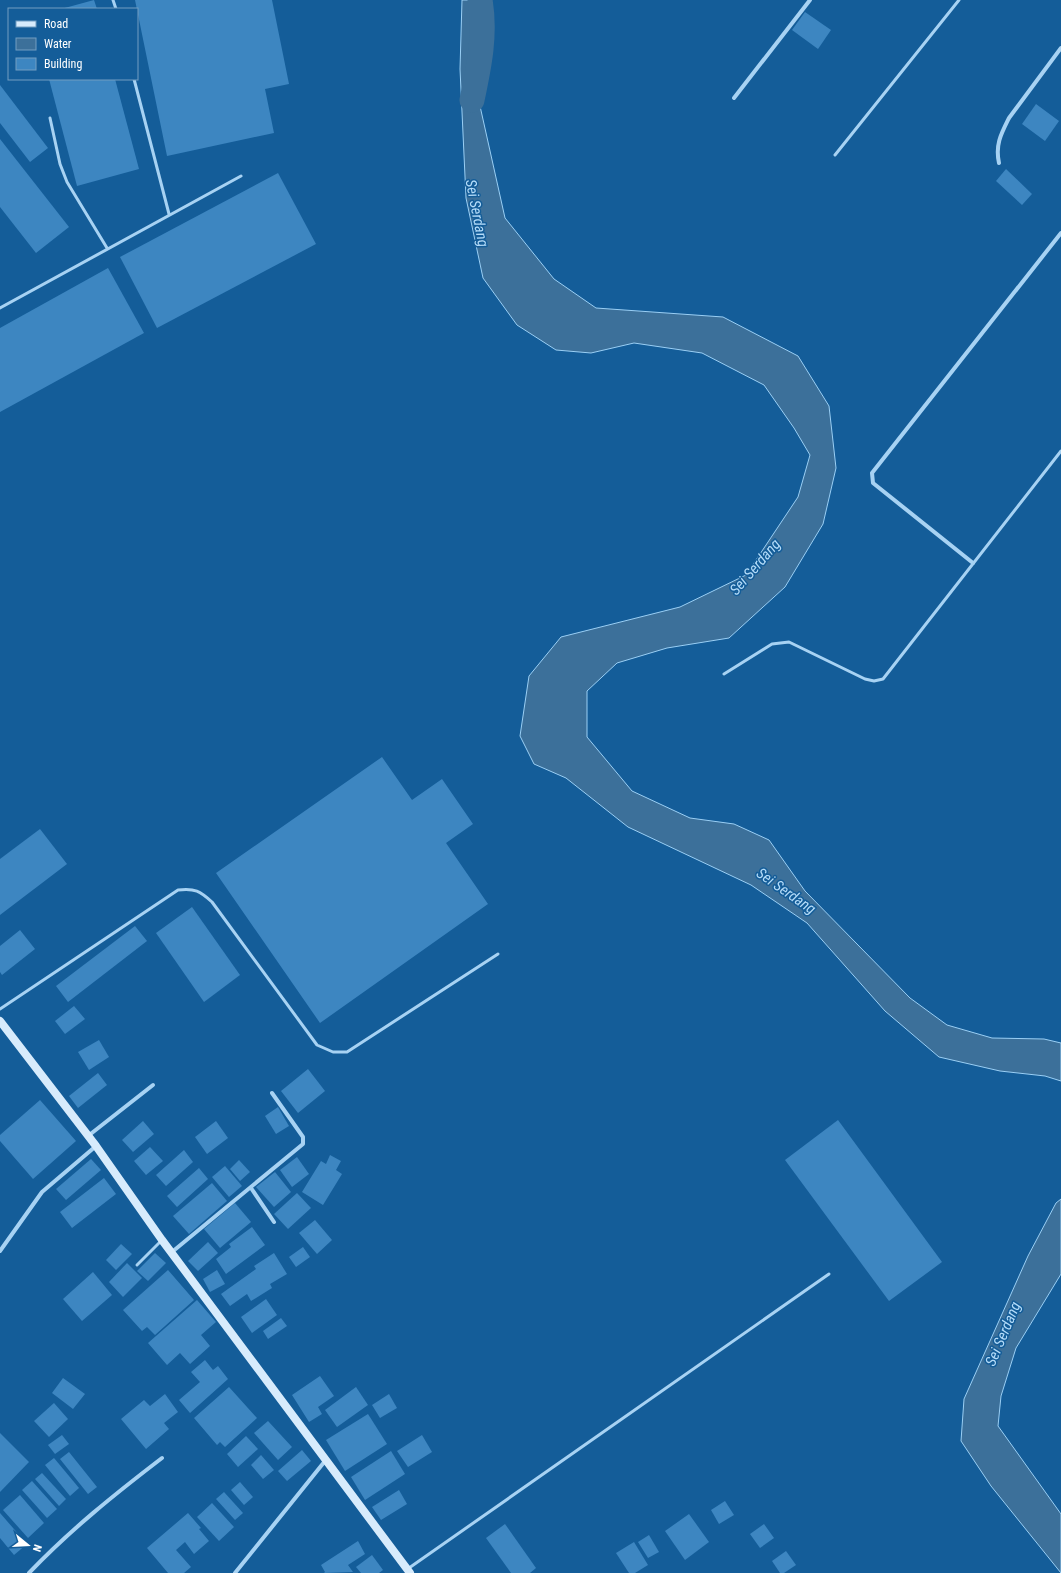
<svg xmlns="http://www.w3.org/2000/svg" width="1061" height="1573" font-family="'Roboto Condensed',sans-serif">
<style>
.water{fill:#3c709a;stroke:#9acff5}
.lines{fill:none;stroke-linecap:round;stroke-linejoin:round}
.river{stroke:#3c709a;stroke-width:25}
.building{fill:#3d86c1}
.lane{stroke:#a7d2f3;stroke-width:3}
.street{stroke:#a7d2f3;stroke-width:4}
.secondary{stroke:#d7ebfc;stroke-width:8}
.labels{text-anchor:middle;stroke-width:3;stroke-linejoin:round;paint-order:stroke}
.water-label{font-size:15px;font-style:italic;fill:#b4dcf9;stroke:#145d99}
</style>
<rect width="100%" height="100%" fill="#145d99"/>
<g class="water">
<polygon points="462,0 478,0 480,106 505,218 554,279 596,308 723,317 798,356 829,406 836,468 823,524 785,587 729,638 667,648 617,663 587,691 587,737 632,791 690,818 734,824 769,840 805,891 910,998 947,1025 992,1038 1044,1039 1061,1043 1061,1081 1045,1076 1000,1071 939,1057 885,1011 807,923 751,885 628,827 566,778 534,764 520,736 529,676 561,637 680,607 746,575 798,497 810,455 794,428 764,385 702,353 634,343 591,353 556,350 517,325 483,278 466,198 460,69"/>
<polygon points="1061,1199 1061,1274 1016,1348 1001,1396 998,1426 1061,1514 1061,1573 991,1486 961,1441 964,1399 1028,1256 1056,1203"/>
</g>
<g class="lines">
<path class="river" d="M472,100c7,-33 14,-66 8,-100"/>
</g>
<g class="building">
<polygon points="94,0 97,9 61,9"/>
<polygon points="135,0 272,0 289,84 265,89 274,133 167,156"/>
<polygon points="805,12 831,30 818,49 792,30"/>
<polygon points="49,79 115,79 139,169 77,186"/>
<polygon points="0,85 48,148 30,162 0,123"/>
<polygon points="1036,104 1059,121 1045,141 1022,124"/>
<polygon points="0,139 69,227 36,253 0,207"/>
<polygon points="1006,169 1032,194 1022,205 996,181"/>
<polygon points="278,173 316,244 157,328 120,257"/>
<polygon points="108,268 144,333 0,412 0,328"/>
<polygon points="382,757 412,800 442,779 473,824 446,843 488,904 320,1023 216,873"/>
<polygon points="40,829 67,864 0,915 0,859"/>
<polygon points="192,907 240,975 204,1002 156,933"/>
<polygon points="135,926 147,941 68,1002 56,986"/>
<polygon points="20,930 35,949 2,975 0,972 0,946"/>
<polygon points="74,1006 85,1019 65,1034 55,1021"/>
<polygon points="99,1040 109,1057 89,1070 78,1052"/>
<polygon points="308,1069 325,1091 298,1113 281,1091"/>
<polygon points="98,1073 107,1085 78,1108 69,1096"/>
<polygon points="40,1100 76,1141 33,1179 0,1141 0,1135"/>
<polygon points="278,1107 289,1126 276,1134 265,1116"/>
<polygon points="838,1120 942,1262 889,1301 785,1160"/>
<polygon points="143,1121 154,1134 133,1152 122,1140"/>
<polygon points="216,1121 228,1138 207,1154 195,1137"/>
<polygon points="150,1147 163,1161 146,1175 134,1161"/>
<polygon points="184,1150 193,1162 166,1186 156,1175"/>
<polygon points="330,1155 341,1161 336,1170 342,1174 323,1205 302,1192 321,1161 326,1164"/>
<polygon points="297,1157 309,1174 292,1187 280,1170"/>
<polygon points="91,1159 101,1170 66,1200 56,1189"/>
<polygon points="239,1160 250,1172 240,1181 230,1169"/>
<polygon points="225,1166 242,1186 229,1197 212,1177"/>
<polygon points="199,1168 208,1179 177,1207 167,1196"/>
<polygon points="275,1172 291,1192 274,1207 256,1187"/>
<polygon points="104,1178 116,1194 72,1228 60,1212"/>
<polygon points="212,1183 227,1201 189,1234 173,1216"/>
<polygon points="297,1193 311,1208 288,1229 274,1214"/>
<polygon points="235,1203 251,1222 220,1248 204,1229"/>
<polygon points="315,1220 332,1240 317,1254 299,1233"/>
<polygon points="252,1227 265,1245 226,1274 216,1259 231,1247 229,1244"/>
<polygon points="208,1242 218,1253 198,1271 188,1261"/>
<polygon points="121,1244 132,1254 116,1270 106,1260"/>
<polygon points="303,1247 310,1257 296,1267 289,1257"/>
<polygon points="155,1253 166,1263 148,1281 137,1271"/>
<polygon points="274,1253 287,1274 270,1284 272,1288 251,1301 247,1294 230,1306 221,1294 256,1269 254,1266"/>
<polygon points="127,1263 142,1278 123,1297 109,1282"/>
<polygon points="168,1270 194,1300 155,1335 147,1327 142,1331 123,1310"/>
<polygon points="217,1270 225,1284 210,1292 203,1279"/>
<polygon points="93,1272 112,1295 82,1321 63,1299"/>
<polygon points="266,1299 277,1315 252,1333 241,1317"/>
<polygon points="197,1300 216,1322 201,1335 210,1346 190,1364 180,1353 167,1365 148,1343"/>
<polygon points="281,1318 287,1326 268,1339 263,1331"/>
<polygon points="205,1360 213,1370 218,1366 228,1379 190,1413 179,1400 200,1382 191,1372"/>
<polygon points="320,1376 334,1396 318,1407 322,1414 309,1422 292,1395"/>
<polygon points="63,1378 85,1394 73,1409 52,1393"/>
<polygon points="229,1387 257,1418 225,1447 220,1442 217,1445 194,1418"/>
<polygon points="356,1387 368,1405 337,1427 325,1410"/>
<polygon points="165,1394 178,1412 164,1423 169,1429 146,1449 121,1419 144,1400 150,1406"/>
<polygon points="389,1394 397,1408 380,1418 372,1405"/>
<polygon points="54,1403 68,1419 49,1437 34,1421"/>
<polygon points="368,1414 387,1444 345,1471 326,1440"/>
<polygon points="268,1421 292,1447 278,1460 254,1433"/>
<polygon points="0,1433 29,1462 0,1492"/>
<polygon points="62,1435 69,1444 55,1454 48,1445"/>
<polygon points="422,1435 432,1452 408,1467 397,1451"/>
<polygon points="246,1436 258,1449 238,1467 227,1454"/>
<polygon points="302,1450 311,1461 287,1481 278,1471"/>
<polygon points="391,1451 405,1474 365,1500 351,1477"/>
<polygon points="69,1452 97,1487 88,1494 60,1459"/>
<polygon points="261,1455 274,1470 263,1479 251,1465"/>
<polygon points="54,1458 79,1488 70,1496 45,1465"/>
<polygon points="42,1473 66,1499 59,1506 35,1479"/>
<polygon points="32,1481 57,1509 47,1518 22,1490"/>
<polygon points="240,1482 253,1497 244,1505 231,1490"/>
<polygon points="399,1490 407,1504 381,1520 372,1507"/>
<polygon points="224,1492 243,1513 235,1520 216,1499"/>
<polygon points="20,1495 44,1523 28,1538 3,1510"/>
<polygon points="725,1501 734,1515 719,1524 711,1510"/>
<polygon points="212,1503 234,1527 219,1541 197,1517"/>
<polygon points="0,1513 27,1544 14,1555 0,1538"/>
<polygon points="188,1513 201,1528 199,1529 209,1541 194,1554 185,1542 176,1550 191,1567 184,1573 168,1573 147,1548"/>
<polygon points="689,1514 709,1542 685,1560 665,1531"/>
<polygon points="505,1524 536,1568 530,1573 511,1573 486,1538"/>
<polygon points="764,1524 774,1538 760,1548 750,1534"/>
<polygon points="649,1535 659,1552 648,1558 638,1542"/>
<polygon points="358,1541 365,1554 348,1565 353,1572 324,1573 325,1572 321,1565"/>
<polygon points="634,1542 648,1565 635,1573 629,1573 616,1553"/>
<polygon points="786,1551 796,1565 784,1573 780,1573 772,1561"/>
<polygon points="372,1555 383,1570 379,1573 361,1573 356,1567"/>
</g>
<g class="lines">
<g class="lane">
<polyline points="113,0 116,9"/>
<polyline points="134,79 169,214"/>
<polyline points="50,118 60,164 67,182 107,248"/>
<polyline points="835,155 959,0"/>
<polyline points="0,308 241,176"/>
<polyline points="724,674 772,644 789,642 865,679 874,681 883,679 1061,451"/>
<path d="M0,1009l178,-119c17,-2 22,1 34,12l105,143 16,7h14l151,-98"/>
<polyline points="137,1265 162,1240"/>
<polyline points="409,1568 829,1274"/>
</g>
<g class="street">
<polyline points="734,98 810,0"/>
<path d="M999,163c-4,-18 2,-29 10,-45l52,-70"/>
<polyline points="973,563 873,483 872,473 1061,233"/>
<polyline points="88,1136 153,1085"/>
<polyline points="251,1188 274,1222"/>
<polyline points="0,1251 42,1192 96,1146"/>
<polyline points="172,1252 303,1144 303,1137 272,1093"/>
<path d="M29,1573c41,-43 86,-79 133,-115"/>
<polyline points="235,1573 325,1461"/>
</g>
<polyline class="secondary" points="0,1021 96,1146 162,1240 410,1573"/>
</g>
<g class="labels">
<g class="water-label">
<text transform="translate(477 213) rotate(79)" y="5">Sei Serdang</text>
<text transform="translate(755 567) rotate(-49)" y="5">Sei Serdang</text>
<text transform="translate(786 891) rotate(35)" y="5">Sei Serdang</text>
<text transform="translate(1003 1334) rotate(-67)" y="5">Sei Serdang</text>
</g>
</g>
<rect x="8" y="8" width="130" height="72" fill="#145d99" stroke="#729ec2"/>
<rect x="16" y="21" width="20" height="6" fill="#d7ebfc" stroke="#729ec2"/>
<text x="44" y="28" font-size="12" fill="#ffffff">Road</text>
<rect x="16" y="38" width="20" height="12" fill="#3c709a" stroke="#729ec2"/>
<text x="44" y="48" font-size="12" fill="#ffffff">Water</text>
<rect x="16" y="58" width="20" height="12" fill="#3d86c1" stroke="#729ec2"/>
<text x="44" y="68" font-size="12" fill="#ffffff">Building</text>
<g transform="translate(28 1545) rotate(108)" stroke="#145d99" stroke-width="3" paint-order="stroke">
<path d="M0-3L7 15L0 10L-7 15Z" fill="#ffffff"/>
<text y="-6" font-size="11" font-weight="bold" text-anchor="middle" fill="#ffffff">N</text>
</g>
</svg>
